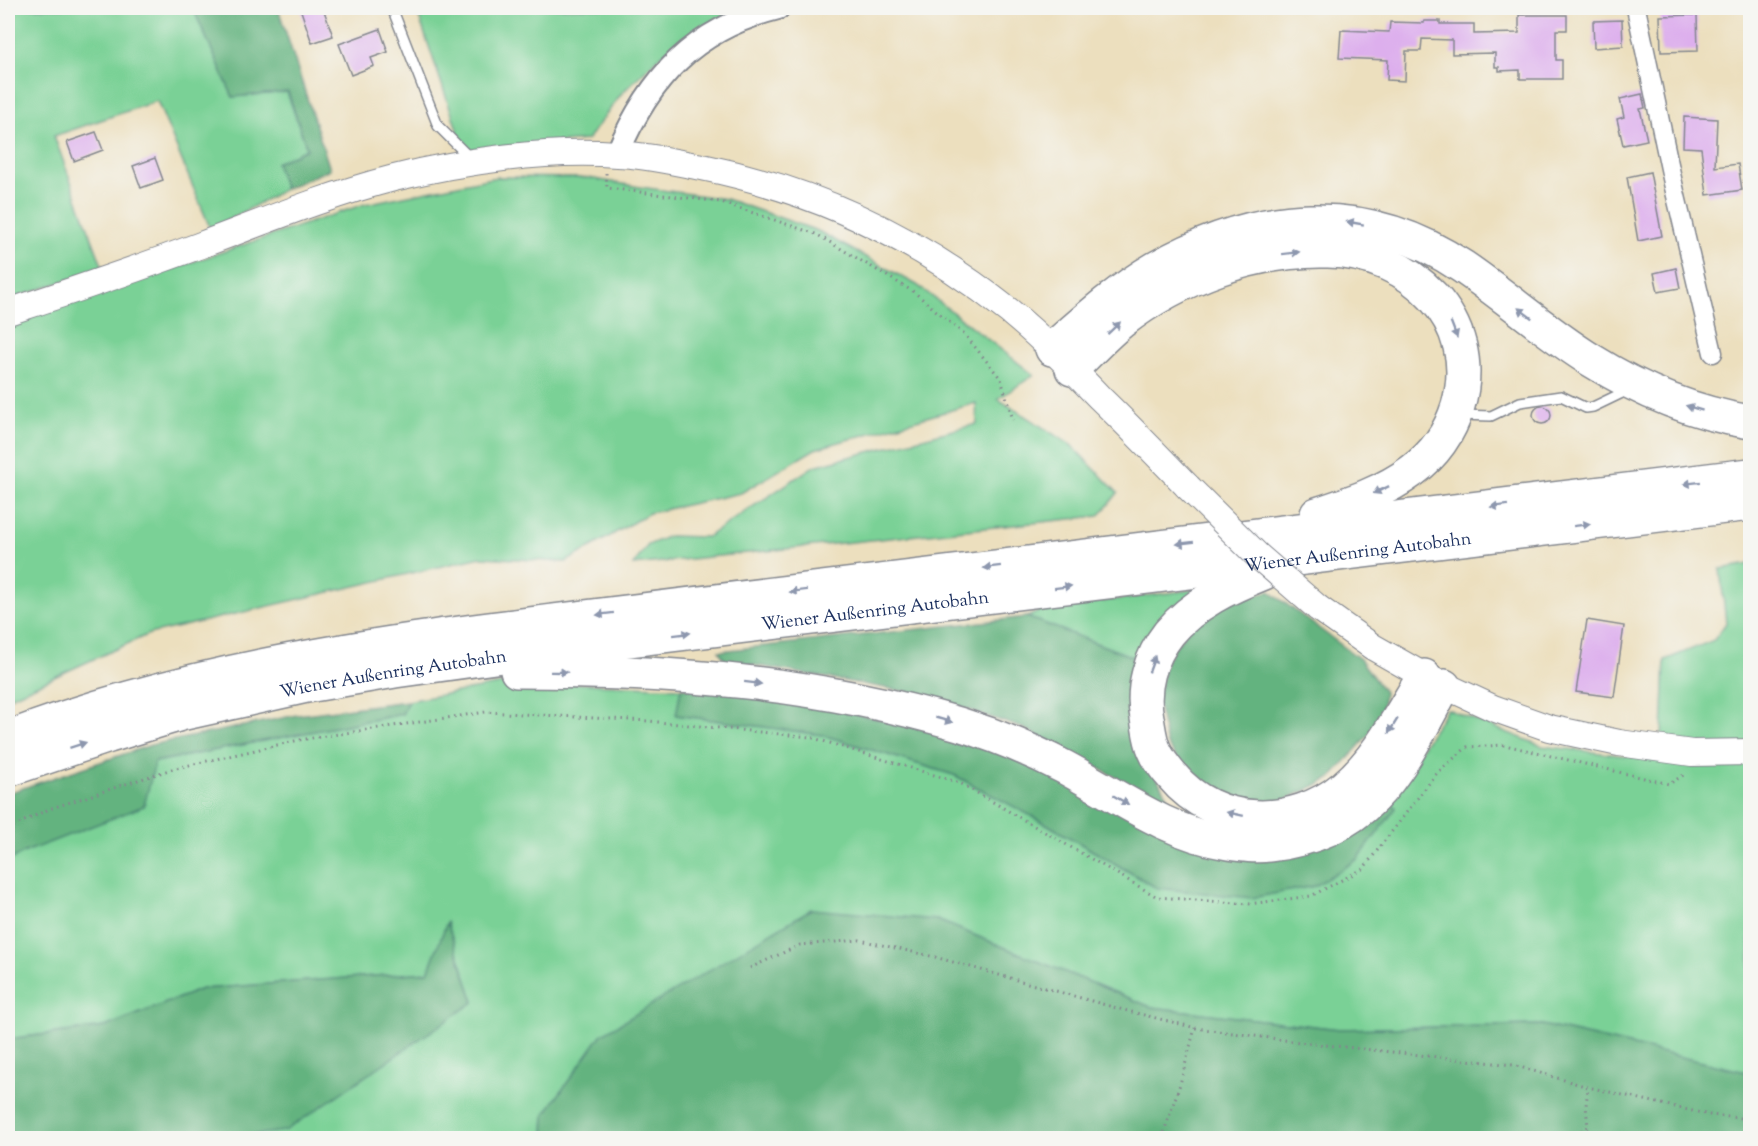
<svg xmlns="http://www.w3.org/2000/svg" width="1758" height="1146" font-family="'Sorts Mill Goudy',serif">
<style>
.green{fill:#7ad196;stroke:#4a807a;stroke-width:1.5}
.forest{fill:#63b37f;stroke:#3f716e;stroke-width:1.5}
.building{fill:#ddafed}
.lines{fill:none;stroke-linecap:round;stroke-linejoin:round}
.service-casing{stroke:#84878e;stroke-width:12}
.minor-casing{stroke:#84878e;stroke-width:21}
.tertiary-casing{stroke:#84878e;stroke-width:26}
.secondary-casing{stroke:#84878e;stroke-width:28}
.motorway-casing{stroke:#84878e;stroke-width:36}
.path{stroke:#84878e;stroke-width:3;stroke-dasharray:1.5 4.5;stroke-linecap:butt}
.service{stroke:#fff;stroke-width:9}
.minor{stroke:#fff;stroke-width:18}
.tertiary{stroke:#fff;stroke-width:22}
.secondary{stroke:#fff;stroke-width:26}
.motorway{stroke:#fff;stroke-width:33}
.secondary-bridge-casing{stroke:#84878e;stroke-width:28;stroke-linecap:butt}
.secondary-bridge{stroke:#fff;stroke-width:26}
.oneway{fill:#8d97ae}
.labels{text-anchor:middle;stroke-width:4.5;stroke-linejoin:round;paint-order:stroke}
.street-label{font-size:18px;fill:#1b2f5e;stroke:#f6f6f2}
</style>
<rect width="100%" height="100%" fill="#f6f6f2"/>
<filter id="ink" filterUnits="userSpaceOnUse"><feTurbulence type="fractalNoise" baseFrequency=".0167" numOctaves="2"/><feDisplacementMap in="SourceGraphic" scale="12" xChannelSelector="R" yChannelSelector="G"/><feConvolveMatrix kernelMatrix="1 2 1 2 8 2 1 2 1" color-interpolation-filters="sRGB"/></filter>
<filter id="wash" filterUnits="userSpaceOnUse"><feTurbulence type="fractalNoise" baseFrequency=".008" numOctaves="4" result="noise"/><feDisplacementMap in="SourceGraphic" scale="24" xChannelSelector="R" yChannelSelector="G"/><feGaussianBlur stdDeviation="1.35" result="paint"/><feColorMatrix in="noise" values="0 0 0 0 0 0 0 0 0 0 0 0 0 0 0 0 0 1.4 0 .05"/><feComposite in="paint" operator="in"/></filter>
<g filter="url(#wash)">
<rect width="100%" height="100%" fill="#ecdfbe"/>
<g class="green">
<polygon points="8,8 193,8 233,97 287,92 307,149 276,163 285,189 211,230 157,101 54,136 103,268 8,300"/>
<polygon points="416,8 738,8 660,56 622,93 587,140 464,150"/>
<polygon points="497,177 589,178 640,187 726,199 818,231 917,285 1034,375 998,399 1071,445 1118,493 1099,516 633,565 648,545 669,536 707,537 814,466 977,424 976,403 815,449 741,493 649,513 566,562 481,557 149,634 8,698 8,320 79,300 365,204"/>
<polygon points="1750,564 1750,1073 1542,1025 1339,1029 1151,1007 937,920 545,1113 544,1138 226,1138 474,1002 447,923 429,972 202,989 105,1027 8,1039 8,861 25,852 155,762 402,714 408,701 518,681 681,688 677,715 823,735 954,775 1043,822 1157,888 1389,798 1447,709 1542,746 1661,760 1665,660 1714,640 1726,623 1720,569"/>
<polygon points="1200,589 1133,657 1027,617 1047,608"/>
</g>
<g class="forest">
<polygon points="193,8 278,8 330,169 285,189 276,163 307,149 288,92 233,97"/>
<polygon points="1269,591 1360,659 1384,692 1381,721 1330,779 1276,804 1222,797 1191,776 1167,745 1157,700 1166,660 1189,627 1228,602"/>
<polygon points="1027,617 1133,657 1130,725 1172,807 1025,729 925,695 725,660 719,651"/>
<polygon points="681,688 740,688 1003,747 1180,839 1389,798 1396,808 1358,859 1315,886 1252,898 1157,888 1043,822 954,775 823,735 676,715"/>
<polygon points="408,701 402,714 155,762 144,806 25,852 8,861 8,793 151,745 297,715"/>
<polygon points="811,909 937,920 1151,1007 1339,1029 1542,1025 1750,1073 1750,1138 544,1138 545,1114 601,1035"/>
<polygon points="447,922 474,1002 285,1131 226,1138 8,1138 8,1039 105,1027 202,989 428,972"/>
</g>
<g id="blocks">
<g class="building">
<polygon points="300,8 323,8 333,36 312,43"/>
<polygon points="1519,15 1567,15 1567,30 1556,30 1556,60 1562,60 1562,79 1520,79 1520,70 1499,71 1499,67 1495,67 1495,53 1452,54 1452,40 1422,39 1421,51 1406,51 1405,81 1387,80 1388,60 1339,58 1341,30 1389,32 1390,22 1424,23 1424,21 1440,21 1440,24 1474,24 1474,34 1519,33"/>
<polygon points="1697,15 1698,51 1661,52 1660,16"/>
<polygon points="1622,20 1623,46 1594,48 1593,21"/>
<polygon points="380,29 388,52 371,58 374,66 351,75 339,44"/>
<polygon points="1642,94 1645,108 1640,109 1647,140 1623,145 1617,119 1624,117 1620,99"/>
<polygon points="1684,117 1717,119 1715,167 1738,164 1742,190 1707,195 1701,148 1683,147"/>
<polygon points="96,132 103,150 74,161 67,142"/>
<polygon points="155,158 163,180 141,188 133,166"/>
<polygon points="1650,172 1662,236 1638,241 1627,177"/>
<polygon points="1676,268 1680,288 1658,292 1654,273"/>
<circle cx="1542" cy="415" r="9"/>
<polygon points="1587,620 1624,626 1614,697 1576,692"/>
</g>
</g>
</g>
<g filter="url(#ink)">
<use href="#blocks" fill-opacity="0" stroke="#84878e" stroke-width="1.5"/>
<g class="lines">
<g class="service-casing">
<g id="service">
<polyline points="392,8 438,126 470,158"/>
<polyline points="1460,415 1491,416 1520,402 1561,396 1586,408 1593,407 1620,394 1626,387"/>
</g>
</g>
<g class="minor-casing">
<polyline id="minor" points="1636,8 1673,183 1713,353"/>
</g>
<g class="tertiary-casing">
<path id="tertiary" d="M617,154c33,-77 77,-125 161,-146"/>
</g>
<g class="secondary-casing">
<g id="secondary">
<path d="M8,312c64,-21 129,-43 193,-67 64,-24 127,-50 193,-67 68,-17 153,-29 223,-24 28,1 57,8 85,13 113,23 217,72 307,144 33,27 62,57 91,87 30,29 59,59 88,89"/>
<polyline points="1318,608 1373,647 1424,676 1493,708 1549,728 1619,743 1692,753 1750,752"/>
</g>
</g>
<g class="motorway-casing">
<g id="motorway">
<path d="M1052,349c33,-29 66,-59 104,-81 100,-57 208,-68 307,-1 44,30 83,65 128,93 48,30 103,53 159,62"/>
<path d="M1072,369c16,-16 32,-33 49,-47 58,-45 133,-73 207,-71 82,1 155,69 130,155 -8,26 -24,49 -46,65 -28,21 -62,32 -95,43"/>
<path d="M1264,573c-35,14 -70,30 -95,60 -19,24 -28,55 -22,85 2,11 3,22 7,31 4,10 11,19 18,27 43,52 122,53 172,11 35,-29 56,-73 80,-111"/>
<path d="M517,671c150,0 297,10 442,53 36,11 72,26 105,43 54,29 103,66 164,76 14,2 28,4 42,2 104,-13 129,-76 174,-159"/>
<path d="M8,738c181,-70 376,-96 568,-120l1174,-143"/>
<path id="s1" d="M8,770l101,-34 72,-22 126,-28 88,-15 136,-19 1219,-148"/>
</g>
</g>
<g class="path">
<polyline points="606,173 607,188 721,202 816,234 914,292 966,336 1001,379 1013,420"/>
<polyline points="8,829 49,809 172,769 299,740 486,712 648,721 810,737 960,783 1157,897 1249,904 1311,896 1363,869 1437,773 1467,747 1505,745 1669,784 1687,773"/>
<polyline points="750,968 800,945 860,940 935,957 1120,1009 1196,1028 1307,1043 1513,1065 1588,1087 1710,1115 1750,1119"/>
<polyline points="1162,1138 1180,1084 1195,1028"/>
<polyline points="1541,1138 1570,1137 1588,1127 1586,1106 1588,1087"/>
</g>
<use href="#service" class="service"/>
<use href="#minor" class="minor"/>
<use href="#tertiary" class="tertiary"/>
<use href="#secondary" class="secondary"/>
<use href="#motorway" class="motorway"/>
<g class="secondary-bridge-casing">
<polyline id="secondary-bridge" points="1188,487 1257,555 1318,608"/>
</g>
<use href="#secondary-bridge" class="secondary-bridge"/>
</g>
<defs><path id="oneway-solid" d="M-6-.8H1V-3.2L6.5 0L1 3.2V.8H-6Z" transform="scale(1.5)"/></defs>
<g class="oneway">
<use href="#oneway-solid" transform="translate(1355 223) rotate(-170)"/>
<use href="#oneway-solid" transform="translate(1291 253) rotate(-7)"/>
<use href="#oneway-solid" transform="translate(1525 313) rotate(-143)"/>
<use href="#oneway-solid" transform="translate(1114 328) rotate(-43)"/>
<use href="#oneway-solid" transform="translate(1454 330) rotate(69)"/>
<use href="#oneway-solid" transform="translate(1694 408) rotate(-163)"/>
<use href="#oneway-solid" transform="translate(1692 483) rotate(173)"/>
<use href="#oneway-solid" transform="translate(1381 490) rotate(155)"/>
<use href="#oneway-solid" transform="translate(1499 506) rotate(173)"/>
<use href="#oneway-solid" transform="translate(1582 525) rotate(-7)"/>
<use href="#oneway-solid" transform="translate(1185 543) rotate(173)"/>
<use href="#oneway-solid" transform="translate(992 567) rotate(173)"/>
<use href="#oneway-solid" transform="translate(1063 587) rotate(-7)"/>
<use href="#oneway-solid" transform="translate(798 591) rotate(173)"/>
<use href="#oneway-solid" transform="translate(605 614) rotate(173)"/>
<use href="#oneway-solid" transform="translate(682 634) rotate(-7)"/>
<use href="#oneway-solid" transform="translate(1152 664) rotate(-70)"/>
<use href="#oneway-solid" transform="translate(559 672) rotate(1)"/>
<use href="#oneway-solid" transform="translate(753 683) rotate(7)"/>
<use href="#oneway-solid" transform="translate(944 720) rotate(16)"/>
<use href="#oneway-solid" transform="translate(1393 726) rotate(122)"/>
<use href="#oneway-solid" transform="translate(78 745) rotate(-18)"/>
<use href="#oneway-solid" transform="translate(1121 800) rotate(30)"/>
<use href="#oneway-solid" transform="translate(1235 814) rotate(-168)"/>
</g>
</g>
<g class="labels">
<g class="street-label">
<text dy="6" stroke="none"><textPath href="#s1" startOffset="1370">Wiener Außenring Autobahn</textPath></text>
<text dy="6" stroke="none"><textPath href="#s1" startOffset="884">Wiener Außenring Autobahn</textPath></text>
<text dy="6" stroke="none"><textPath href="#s1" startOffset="398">Wiener Außenring Autobahn</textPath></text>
</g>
</g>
<rect width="1758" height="1146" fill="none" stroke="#f6f6f2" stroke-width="30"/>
</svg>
